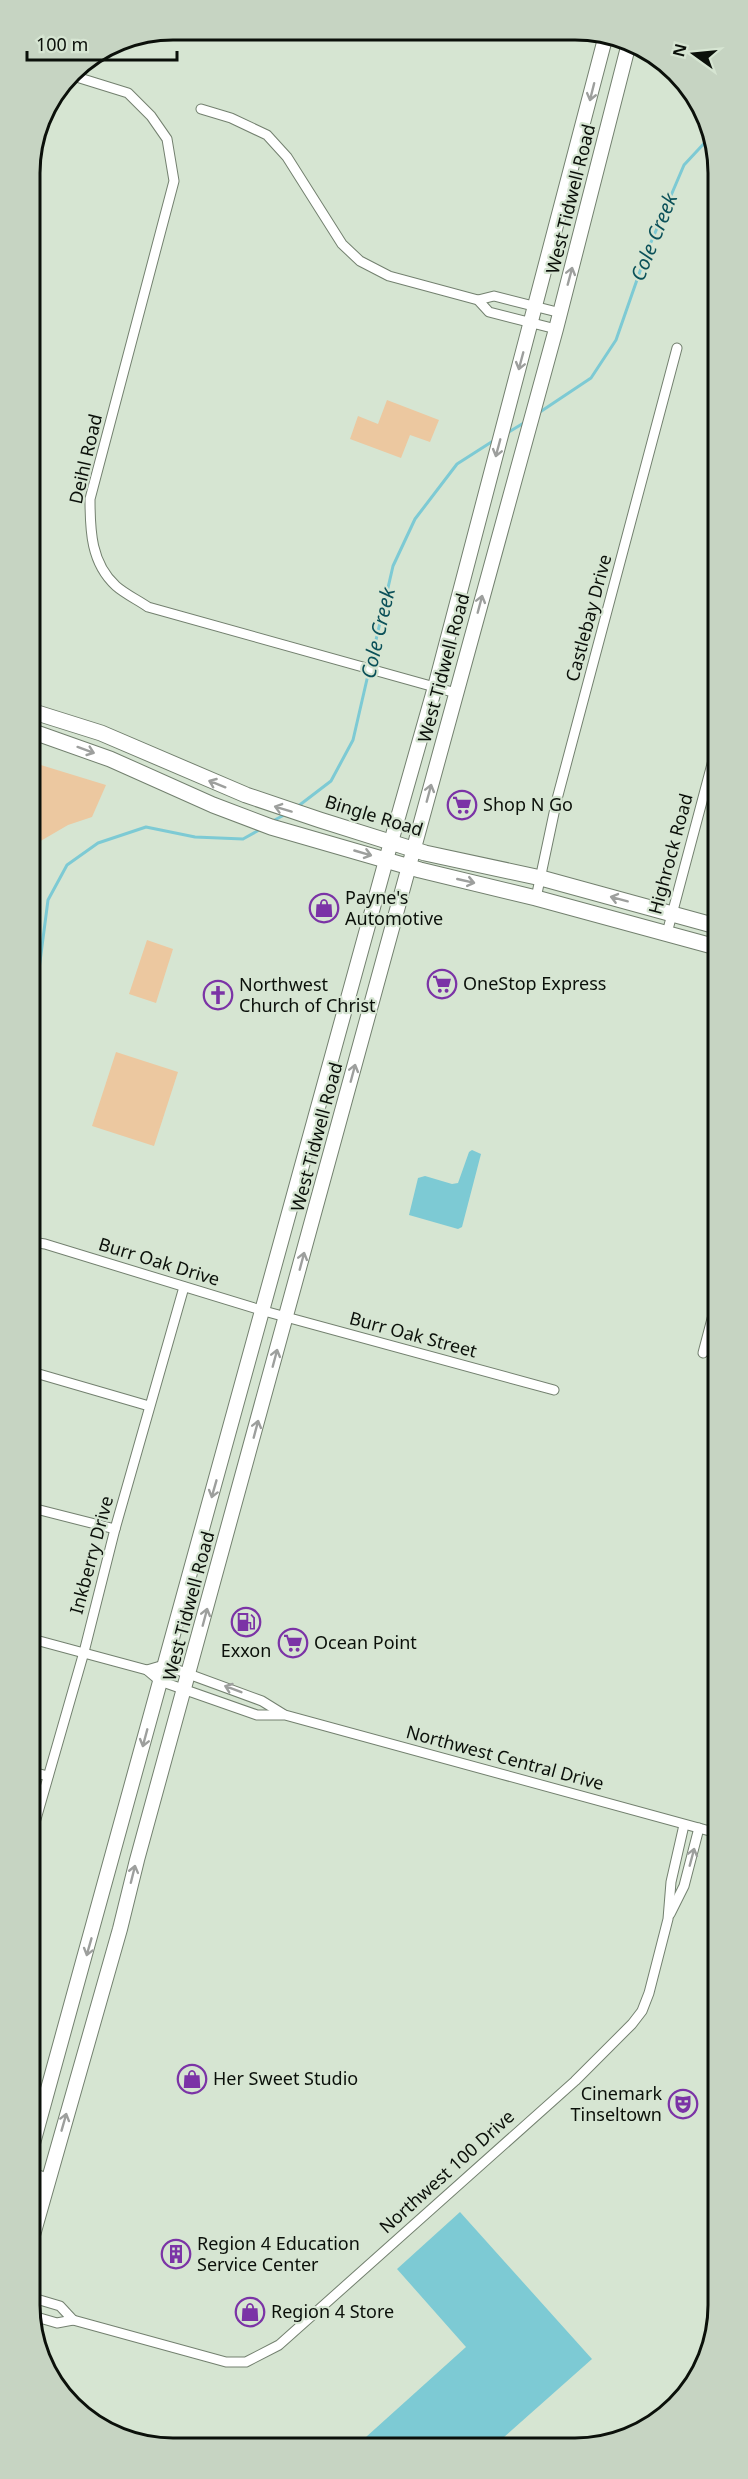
<svg xmlns="http://www.w3.org/2000/svg" width="748" height="2479" font-family="'Noto Sans',sans-serif">
<style>
.green{fill:#ecc8a0}
.water{fill:#7dcad4}
.lines{fill:none;stroke-linecap:round;stroke-linejoin:round}
.stream{stroke:#7dcad4;stroke-width:3}
.minor-casing{stroke:#73806f;stroke-width:11}
.secondary-casing{stroke:#73806f;stroke-width:16}
.primary-casing{stroke:#73806f;stroke-width:17}
.minor{stroke:#fff;stroke-width:9}
.secondary{stroke:#fff;stroke-width:14}
.primary{stroke:#fff;stroke-width:15}
.oneway{stroke:#9d9f9d}
.labels{text-anchor:middle;stroke-width:4.5;stroke-linejoin:round;paint-order:stroke}
.street-label{font-size:18px;fill:#0b100a;stroke:#d6e5d2}
.poi-label{font-size:18px;fill:#0b100a;stroke:#d6e5d2;text-anchor:start}
.water-label{font-size:20px;font-style:italic;fill:#0b5159;stroke:#d6e5d2}
.rim{fill:none;stroke:#0b100a;stroke-width:3}
</style>
<rect width="100%" height="100%" fill="#d6e5d2"/>
<g class="green">
<polygon points="387,400 439,420 430,442 410,435 401,458 350,439 358,416 378,424"/>
<polygon points="31,762 106,785 92,817 68,825 32,846 31,850"/>
<polygon points="147,940 173,949 156,1003 129,994"/>
<polygon points="116,1052 178,1072 154,1146 92,1126"/>
</g>
<g class="water">
<polygon points="472,1150 481,1154 462,1227 458,1229 409,1215 418,1178 425,1176 452,1184 458,1183 469,1152"/>
<polygon points="460,2212 592,2359 494,2446 356,2446 466,2347 397,2269"/>
</g>
<g class="lines">
<g class="stream">
<polyline points="537,414 591,378 616,340 646,254 684,165 710,137"/>
<polyline points="507,433 527,421"/>
<polyline points="297,807 331,781 353,740 393,566 415,519 457,464 493,441"/>
<polyline points="271,822 284,815"/>
<polyline points="31,1031 48,900 67,865 98,843 146,827 195,837 243,839 261,829"/>
</g>
<g class="minor-casing">
<g id="minor">
<path d="M70,75l58,18 23,23 16,23 7,42 -84,318c0,32 1,64 26,87 9,8 22,14 32,21l308,86"/>
<polyline points="201,109 231,118 267,135 287,157 342,244 360,261 389,276 478,300 489,312 556,329"/>
<polyline points="478,300 494,296 561,313"/>
<polyline points="536,898 557,799 677,348"/>
<polyline points="667,933 716,749"/>
<polyline points="31,1242 45,1244 264,1311 554,1390"/>
<polyline points="703,1353 717,1300"/>
<polyline points="32,1372 149,1406"/>
<polyline points="32,1508 115,1529"/>
<polyline points="32,1639 147,1670 160,1681 257,1715 285,1715 717,1833"/>
<polyline points="147,1670 164,1665 262,1701 283,1714"/>
<polyline points="32,1772 48,1776"/>
<polyline points="32,1833 84,1652 115,1529 184,1287"/>
<polyline points="670,1914 684,1886 699,1828"/>
<polyline points="33,2173 49,2179"/>
<polyline points="33,2298 60,2306 73,2320"/>
<polyline points="33,2316 57,2323 73,2320 226,2362 246,2362 279,2345 575,2081 632,2024 642,2011 649,1993 668,1919 671,1882 684,1825"/>
</g>
</g>
<g class="secondary-casing">
<g id="secondary">
<polyline points="32,2147 391,842 435,687 606,35"/>
<polyline points="33,2235 120,1929 137,1860 556,329 628,47"/>
</g>
</g>
<g class="primary-casing">
<g id="primary">
<polyline points="31,711 101,733 246,795 320,820 425,853 541,878 716,926"/>
<polyline points="31,731 110,759 213,805 271,827 420,870 536,898 716,947"/>
</g>
</g>
<use href="#minor" class="minor"/>
<use href="#secondary" class="secondary"/>
<use href="#primary" class="primary"/>
</g>
<defs><path id="oneway-shaft" d="M-6 0H5M1.5-3L5.5 0L1.5 3" fill="none" stroke-width="1.6" stroke-linecap="round" stroke-linejoin="round" transform="scale(1.5)"/></defs>
<g class="oneway">
<use href="#oneway-shaft" transform="translate(592 92) rotate(104)"/>
<use href="#oneway-shaft" transform="translate(570 276) rotate(-75)"/>
<use href="#oneway-shaft" transform="translate(521 361) rotate(105)"/>
<use href="#oneway-shaft" transform="translate(498 448) rotate(105)"/>
<use href="#oneway-shaft" transform="translate(480 604) rotate(-75)"/>
<use href="#oneway-shaft" transform="translate(86 750) rotate(20)"/>
<use href="#oneway-shaft" transform="translate(217 784) rotate(-158)"/>
<use href="#oneway-shaft" transform="translate(429 793) rotate(-75)"/>
<use href="#oneway-shaft" transform="translate(283 809) rotate(-163)"/>
<use href="#oneway-shaft" transform="translate(363 853) rotate(16)"/>
<use href="#oneway-shaft" transform="translate(466 881) rotate(13)"/>
<use href="#oneway-shaft" transform="translate(619 899) rotate(-165)"/>
<use href="#oneway-shaft" transform="translate(353 1073) rotate(-75)"/>
<use href="#oneway-shaft" transform="translate(302 1261) rotate(-75)"/>
<use href="#oneway-shaft" transform="translate(275 1358) rotate(-75)"/>
<use href="#oneway-shaft" transform="translate(256 1429) rotate(-75)"/>
<use href="#oneway-shaft" transform="translate(214 1489) rotate(106)"/>
<use href="#oneway-shaft" transform="translate(205 1617) rotate(-75)"/>
<use href="#oneway-shaft" transform="translate(233 1689) rotate(-159)"/>
<use href="#oneway-shaft" transform="translate(145 1738) rotate(105)"/>
<use href="#oneway-shaft" transform="translate(692 1857) rotate(-75)"/>
<use href="#oneway-shaft" transform="translate(133 1874) rotate(-76)"/>
<use href="#oneway-shaft" transform="translate(89 1947) rotate(106)"/>
<use href="#oneway-shaft" transform="translate(64 2122) rotate(-74)"/>
</g>
<defs>
<g id="supermarket-ring" transform="scale(1.5)"><circle r="9.5" fill="#d6e5d2" stroke="#7b33a6" stroke-width="1.5"/><path d="M-6-5.5h2.5l.6 2H6L4.5 2H-2.5L-4.4-4H-6ZM-1.5 3.2a1.3 1.3 0 1 0 .1 0ZM3 3.2a1.3 1.3 0 1 0 .1 0Z" fill="#7b33a6"/></g>
<g id="shop-ring" transform="scale(1.5)"><circle r="9.5" fill="#d6e5d2" stroke="#7b33a6" stroke-width="1.5"/><path d="M-5-2.5h2.3a2.7 3.5 0 0 1 5.4 0H5L5.5 6h-11ZM-1.5-2.5h3a1.5 2.3 0 0 0-3 0Z" fill="#7b33a6"/></g>
<g id="church-ring" transform="scale(1.5)"><circle r="9.5" fill="#d6e5d2" stroke="#7b33a6" stroke-width="1.5"/><path d="M-1.2-6h2.4v3.5h3.3v2.4h-3.3V6h-2.4V-.1h-3.3v-2.4h3.3Z" fill="#7b33a6"/></g>
<g id="fuel-ring" transform="scale(1.5)"><circle r="9.5" fill="#d6e5d2" stroke="#7b33a6" stroke-width="1.5"/><path d="M-5.5-6h7V0h2V4h1.3V-2.5L3-4.5l.8-.8L6-3V5H2.5V1h-1V6h-7ZM-4.2-4.7v3.2H.2V-4.7Z" fill="#7b33a6"/></g>
<g id="theatre-ring" transform="scale(1.5)"><circle r="9.5" fill="#d6e5d2" stroke="#7b33a6" stroke-width="1.5"/><path d="M-5-5.5Q0-4 5-5.5V0Q5 5 0 6Q-5 5-5 0ZM-3.3-2.5H-1v1.5H-3.3ZM1-2.5H3.3v1.5H1ZM-2.8 1Q0 5.5 2.8 1Z" fill="#7b33a6"/></g>
<g id="building-ring" transform="scale(1.5)"><circle r="9.5" fill="#d6e5d2" stroke="#7b33a6" stroke-width="1.5"/><path d="M-4-6H4V6H1V3H-1V6H-4ZM-2.5-4.3h1.7v1.8h-1.7ZM.8-4.3h1.7v1.8H.8ZM-2.5-1h1.7V.8h-1.7ZM.8-1h1.7V.8H.8Z" fill="#7b33a6"/></g>
</defs>
<g fill-rule="evenodd">
<use href="#supermarket-ring" x="462" y="805"/>
<use href="#shop-ring" x="324" y="908"/>
<use href="#supermarket-ring" x="442" y="984"/>
<use href="#church-ring" x="218" y="995"/>
<use href="#fuel-ring" x="246" y="1622"/>
<use href="#supermarket-ring" x="293" y="1643"/>
<use href="#shop-ring" x="192" y="2079"/>
<use href="#theatre-ring" x="683" y="2104"/>
<use href="#building-ring" x="176" y="2254"/>
<use href="#shop-ring" x="250" y="2312"/>
</g>
<g class="labels">
<g class="street-label">
<text transform="translate(571 199) rotate(-76)" y="6">West Tidwell Road</text>
<text transform="translate(86 459) rotate(-77)" y="6">Deihl Road</text>
<text transform="translate(589 618) rotate(-75)" y="6">Castlebay Drive</text>
<text transform="translate(444 668) rotate(-75)" y="6">West Tidwell Road</text>
<text transform="translate(374 816) rotate(17)" y="6">Bingle Road</text>
<text transform="translate(671 854) rotate(-75)" y="6">Highrock Road</text>
<text transform="translate(317 1137) rotate(-75)" y="6">West Tidwell Road</text>
<text transform="translate(159 1262) rotate(17)" y="6">Burr Oak Drive</text>
<text transform="translate(413 1335) rotate(15)" y="6">Burr Oak Street</text>
<text transform="translate(92 1555) rotate(-75)" y="6">Inkberry Drive</text>
<text transform="translate(189 1606) rotate(-75)" y="6">West Tidwell Road</text>
<text transform="translate(505 1758) rotate(15)" y="6">Northwest Central Drive</text>
<text transform="translate(447 2172) rotate(-42)" y="6">Northwest 100 Drive</text>
</g>
<g class="poi-label">
<text x="483" y="811">Shop N Go</text>
<text x="345" y="904">Payne's<tspan x="345" dy="21">Automotive</tspan></text>
<text x="463" y="990">OneStop Express</text>
<text x="239" y="991">Northwest<tspan x="239" dy="21">Church of Christ</tspan></text>
<text x="314" y="1649">Ocean Point</text>
<text x="246" y="1657" text-anchor="middle">Exxon</text>
<text x="213" y="2085">Her Sweet Studio</text>
<text x="662" y="2100" text-anchor="end">Cinemark<tspan x="662" dy="21">Tinseltown</tspan></text>
<text x="197" y="2250">Region 4 Education<tspan x="197" dy="21">Service Center</tspan></text>
<text x="271" y="2318">Region 4 Store</text>
</g>
<g class="water-label">
<text transform="translate(654 237) rotate(-68)" y="7">Cole Creek</text>
<text transform="translate(378 633) rotate(-77)" y="7">Cole Creek</text>
</g>
</g>
<path d="M0 0H748V2479H0ZM173 40H575A133 133 0 0 1 708 173V2305A133 133 0 0 1 575 2438H173A133 133 0 0 1 40 2305V173A133 133 0 0 1 173 40Z" fill="#c6d4c2" fill-rule="evenodd"/>
<path class="rim" d="M173 40H575A133 133 0 0 1 708 173V2305A133 133 0 0 1 575 2438H173A133 133 0 0 1 40 2305V173A133 133 0 0 1 173 40Z"/>
<g transform="translate(694 54) rotate(285)" stroke="#d6e5d2" stroke-width="4.5" paint-order="stroke">
<path d="M0-4.5L10 22L0 15L-10 22Z" fill="#0b100a"/>
<text y="-9" font-size="16" font-weight="bold" text-anchor="middle" fill="#0b100a">N</text>
</g>
<path d="M27 51v9h150v-9" fill="none" stroke="#0b100a" stroke-width="3"/>
<text x="36" y="51" font-size="18" fill="#0b100a" stroke="#d6e5d2" stroke-width="4.5" paint-order="stroke">100 m</text>
</svg>
